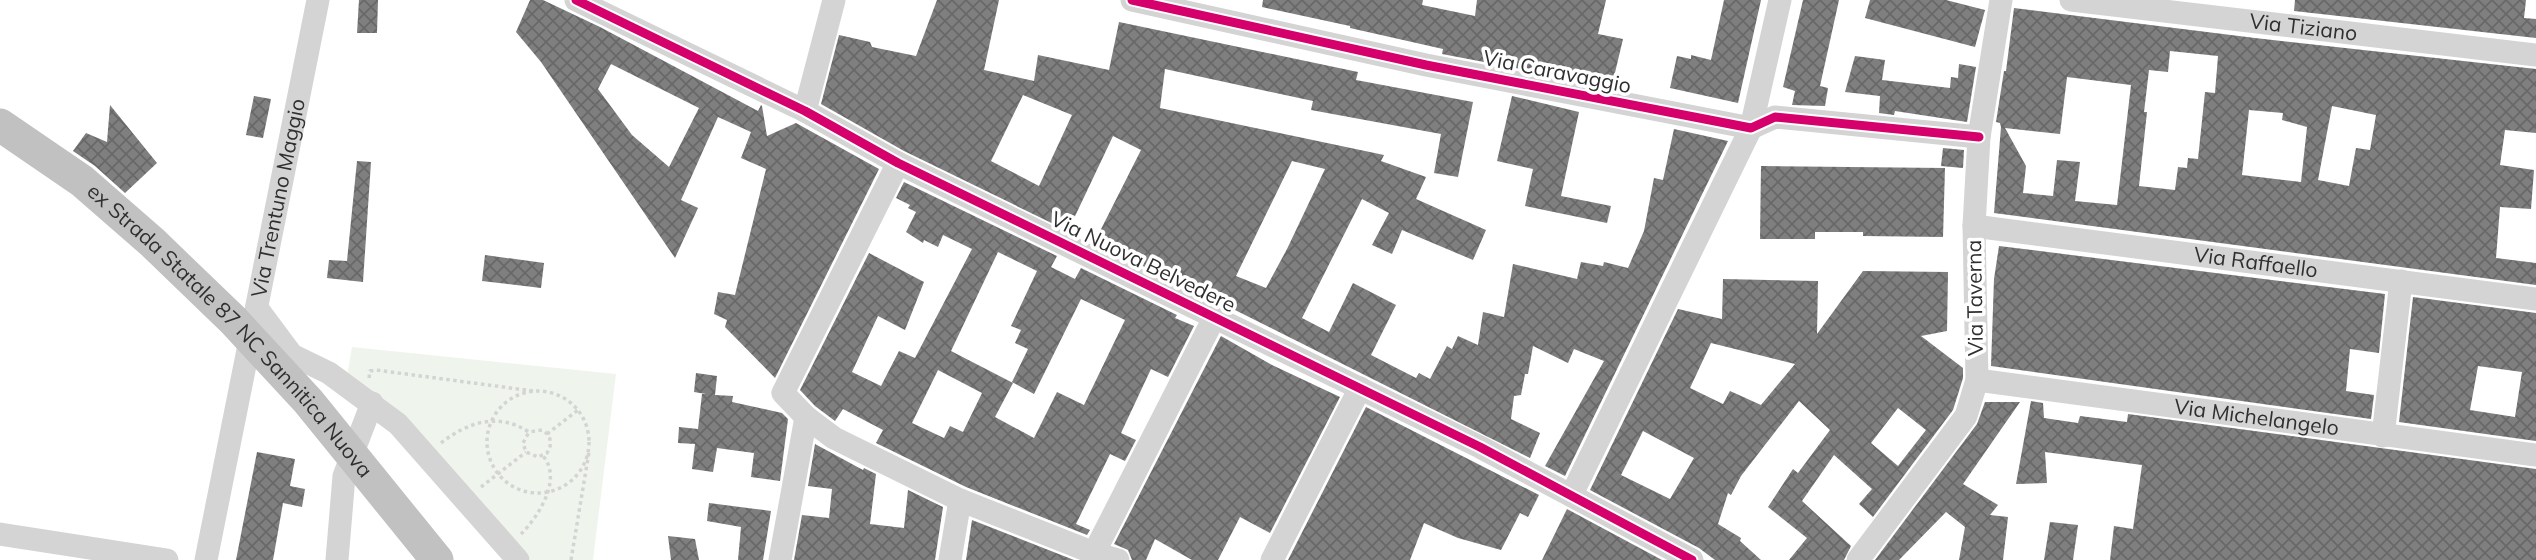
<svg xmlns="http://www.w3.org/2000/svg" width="2536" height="560" font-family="Mulish,sans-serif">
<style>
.park{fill:#eff5ec}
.building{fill:url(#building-cross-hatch);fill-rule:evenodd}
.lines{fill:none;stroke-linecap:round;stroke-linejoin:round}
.path{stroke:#d4d4d4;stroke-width:3.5;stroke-dasharray:3.5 3.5;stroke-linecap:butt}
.minor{stroke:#d4d4d4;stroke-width:23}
.highway{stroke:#c1c1c1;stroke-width:33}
.cycleway-casing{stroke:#fff;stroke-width:13}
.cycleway{stroke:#d6006c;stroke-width:9}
.labels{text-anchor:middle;stroke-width:7;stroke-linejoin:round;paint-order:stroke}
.street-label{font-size:21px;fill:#2f2f2f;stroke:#fff}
</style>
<defs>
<pattern id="building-cross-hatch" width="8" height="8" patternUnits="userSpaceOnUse" patternTransform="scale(1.75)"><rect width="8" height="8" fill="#7f7f7f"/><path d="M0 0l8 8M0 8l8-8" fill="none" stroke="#686868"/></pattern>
</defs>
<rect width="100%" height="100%" fill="#fff"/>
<polygon class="park" points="352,347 616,374 593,560 529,560 397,415 347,376"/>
<g class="building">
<polygon points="359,0 378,0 377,33 357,33"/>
<path d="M530,0h13l57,27 158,84 3,-6 1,1 5,30 29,-13 83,46 -104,209 -50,-51 2,-7 -13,-6 4,-22 17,3 31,-126 -25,-11 10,-26 -33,-15 -37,83 17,8 -23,50 -134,-196 -25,-30zM611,64l88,44 -30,59 -37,-32 -34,-46z"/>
<path d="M937,0h62l-15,70 50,11 4,-26 71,15 10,-48 239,50 -2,8 117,22 -15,75 -24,-4 7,-39 -130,-24 2,-9 -148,-32 -5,39 224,47 -3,6 45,16 -10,22 70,31 -13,30 -71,-30 -10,24 -20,-9 17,-32 -27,-14 -60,119 27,14 24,-49 43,22 -25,50 45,23 3,-5 11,6 17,-33 5,3 6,-13 20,9 5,-33 21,5 9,-53 64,15 4,-17 22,4 1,-4 24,6 16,-37 10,-53 9,2 11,-51 54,12 -163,335 -20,-10 59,-105 -30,-12 -6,14 -35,-17 -5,28h-3l-4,21 -7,1 -3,23 29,14 -10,25 -309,-155 -127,-60 47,-93 -28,-14 -45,95 -164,-80 -83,-47 18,-69 31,7 2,5 44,9zM1023,95l49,20 -33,71 -48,-25zM1292,161l33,8 -38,80 -21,39 -30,-12z"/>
<polygon points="1263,0 1423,0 1422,5 1475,16 1477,0 1606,0 1598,34 1623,39 1613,81 1544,66 1542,73 1442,54 1443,49 1350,28 1350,26 1262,7"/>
<polygon points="1724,0 1761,0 1738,103 1670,88 1677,56 1691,59 1691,55 1711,60"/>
<polygon points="1803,0 1839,0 1820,86 1828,88 1825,106 1792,105 1795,91 1783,87"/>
<polygon points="1870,0 1946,0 1985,10 1975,47 1865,18"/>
<polygon points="2295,0 2526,0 2524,18 2536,19 2536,38 2294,11"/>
<path d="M2014,8l241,30 281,31v64l-31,-3 -5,35 34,5 -3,39 -31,-2 -4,51 40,5v22l-542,-72 7,-86 -1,-4 -4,-1 8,-51h2zM2170,51l48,5 -3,37 -10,-1 -7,67 -10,-1 -1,10 -9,-1 -3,23 -36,-4 8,-74h-3l5,-42 19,2zM2067,77l64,8 -14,120 -42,-4 5,-39 -23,-2 -4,36 -30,-3 3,-27 -21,-38 55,6zM2332,106l44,9 -6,35 -14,-2 -7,38 -31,-6zM2249,110l34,3 -1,7 25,7 -6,55 -59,-7z"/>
<polygon points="1855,56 1885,60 1882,80 1950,88 1951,77 1958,78 1959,64 1976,67 1967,122 1895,111 1894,115 1879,113 1880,96 1845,92"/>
<polygon points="254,96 271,99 263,138 246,135"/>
<polygon points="1512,96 1579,112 1561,196 1611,206 1607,223 1525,206 1533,169 1497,161"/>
<polygon points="110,105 157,163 125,193 95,166 73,151 86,133 107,142"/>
<polygon points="1943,148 1964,150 1963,168 1941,166"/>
<polygon points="357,161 371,162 363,282 327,278 329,260 347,261"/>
<polygon points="1761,166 1945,168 1943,237 1863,236 1863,232 1815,232 1815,239 1760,239"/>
<path d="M904,182l153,74 -6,11 24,12 6,-11 96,47 -2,3 19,8 -26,51 -17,-8 -30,64 15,7 -11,21 -15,-7 -34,70 14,6 -3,5 -121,-48 -90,-44 7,-13 -40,-21 -8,12 -20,-15 -15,-16 69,-137 55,29 -19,48 -27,-14 -26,56 29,14 18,-35 16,7 57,-109 -29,-14 -5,12 -14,-7 -1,3 -17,-11 10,-20 -8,-4 2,-3 -14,-7zM998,252l39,19 -26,55 10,4 -6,13 13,6 -16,33 22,12 47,-95 44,21 -41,85 -27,-13 -23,46 -39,-21 18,-34 -62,-32zM938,370l44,23 -19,39 -13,-6 -6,12 -32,-15z"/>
<polygon points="1999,246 2385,294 2379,353 2350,349 2346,391 2374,395 2371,419 1991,366 1994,279"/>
<polygon points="485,255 544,263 541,288 482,281"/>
<path d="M1863,271l85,1 -1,59 -26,5 42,32v10l-10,32 -80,107 -14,-13 13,-15 -38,-34 -32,46 49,45 -7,14h-55l18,-22 -39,-31 25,-38 5,4 32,-43 -31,-29 -58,75 -10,19 -3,-2 -10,31 23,14 -1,3 21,19h-46l-16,-12 -109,-58 88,-181 44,10 1,-40 95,2 -1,53zM1711,343l84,21 -34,41 -31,-14 -7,13 -33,-16zM1898,408l28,22 -28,36 -27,-23zM1643,431l51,27 -24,41 -49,-24z"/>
<path d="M2413,297l123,16v128l-137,-19zM2478,366l44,6 -7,45 -45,-7z"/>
<polygon points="1221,336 1272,365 1340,397 1270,533 1240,517 1218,560 1192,560 1155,539 1146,560 1132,560 1128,550 1114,544"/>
<polygon points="696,373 717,376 715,395 733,396 732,402 782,413 788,419 780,481 751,477 754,453 717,448 713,472 692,469 695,444 678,443 679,427 698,429 702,394 706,394 694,392"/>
<polygon points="2031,401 2043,403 2044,418 2078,423 2080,416 2127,422 2128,414 2536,469 2536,560 2110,560 2114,526 2133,529 2142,465 2045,452 2047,483 2016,484"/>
<polygon points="1985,402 2020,402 1963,484 1998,505 1990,515 2008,517 2003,560 1959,560 1965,527 1946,512 1899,560 1875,560 1977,424"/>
<polygon points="1366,407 1539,495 1528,517 1520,513 1501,550 1458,538 1424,523 1410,560 1288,560"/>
<polygon points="815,444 863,470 864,468 876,474 870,524 904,528 908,490 943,507 935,560 794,560 802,515 829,518 832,489 808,486"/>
<polygon points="257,452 295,459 290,486 305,489 302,507 283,503 273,560 236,560"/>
<polygon points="709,503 771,511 763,560 738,560 741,527 707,521"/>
<polygon points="1567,509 1662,560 1542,560"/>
<polygon points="972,520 1074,560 966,560"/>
<polygon points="2050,522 2078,525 2073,560 2044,560"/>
<polygon points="668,536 695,539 699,560 671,560"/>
</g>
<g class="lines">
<g class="path">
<polyline points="369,378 370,371 376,370 533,391"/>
<circle cx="538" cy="442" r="51"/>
<polyline points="547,434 578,410"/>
<path d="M441,443c27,-21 57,-31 88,-11l13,-2c9,5 11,14 5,23l-9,4 -12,-5 -3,-9 6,-11"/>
<polyline points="481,487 526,452"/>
<path d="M521,534c17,-17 42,-55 22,-78"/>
<polyline points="571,560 589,452"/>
</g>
<g class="minor">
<polyline points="576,0 805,111 898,163 1480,447 1692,560"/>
<polyline points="1132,0 1426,65 1751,128 1775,117 1979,137"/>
<path id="s1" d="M2071,0l465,55"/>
<polyline points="805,111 834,0"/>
<polyline points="898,163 783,393 806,417 834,438 960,500 1094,553 1118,560"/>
<path id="s2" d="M1974,226l562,73"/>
<polyline points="257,308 292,355 329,373 398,424 518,560"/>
<path id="s3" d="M1977,380l559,75"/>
<polyline points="2383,436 2401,281"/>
<polyline points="1572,494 1751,128 1780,0"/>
<polyline points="0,534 167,560"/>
<polyline points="1094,553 1215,316"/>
<path id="s4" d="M206,560l112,-560"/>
<polyline points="337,560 344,476 372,403"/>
<polyline points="780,560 806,417"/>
<polyline points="950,560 960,500"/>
<polyline points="1272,560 1360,388"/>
<polyline points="1858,560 1966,416 1977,380 1974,226 1979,137 2001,0"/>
</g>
<path class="highway" id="s5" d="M0,125l82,56 70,61 81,78 75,81 129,159"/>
<g class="cycleway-casing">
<g id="cycleway">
<polyline points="576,0 805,111 898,163 1480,447 1692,560"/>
<polyline points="1132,0 1426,65 1751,128 1775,117 1979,137"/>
</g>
</g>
<use href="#cycleway" class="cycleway"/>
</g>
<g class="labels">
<g class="street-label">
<text dy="7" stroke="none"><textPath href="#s1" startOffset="234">Via Tiziano</textPath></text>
<text transform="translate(1557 72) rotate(11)" y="7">Via Caravaggio</text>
<text dy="7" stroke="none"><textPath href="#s4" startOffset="369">Via Trentuno Maggio</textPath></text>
<text transform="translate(1143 262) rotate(26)" y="7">Via Nuova Belvedere</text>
<text dy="7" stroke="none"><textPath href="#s2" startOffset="284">Via Raffaello</textPath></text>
<text transform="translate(1975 298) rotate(-91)" y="7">Via Taverna</text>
<text dy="7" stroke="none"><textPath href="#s5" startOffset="310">ex Strada Statale 87 NC Sannitica Nuova</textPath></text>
<text dy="7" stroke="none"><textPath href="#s3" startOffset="282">Via Michelangelo</textPath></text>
</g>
</g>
</svg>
